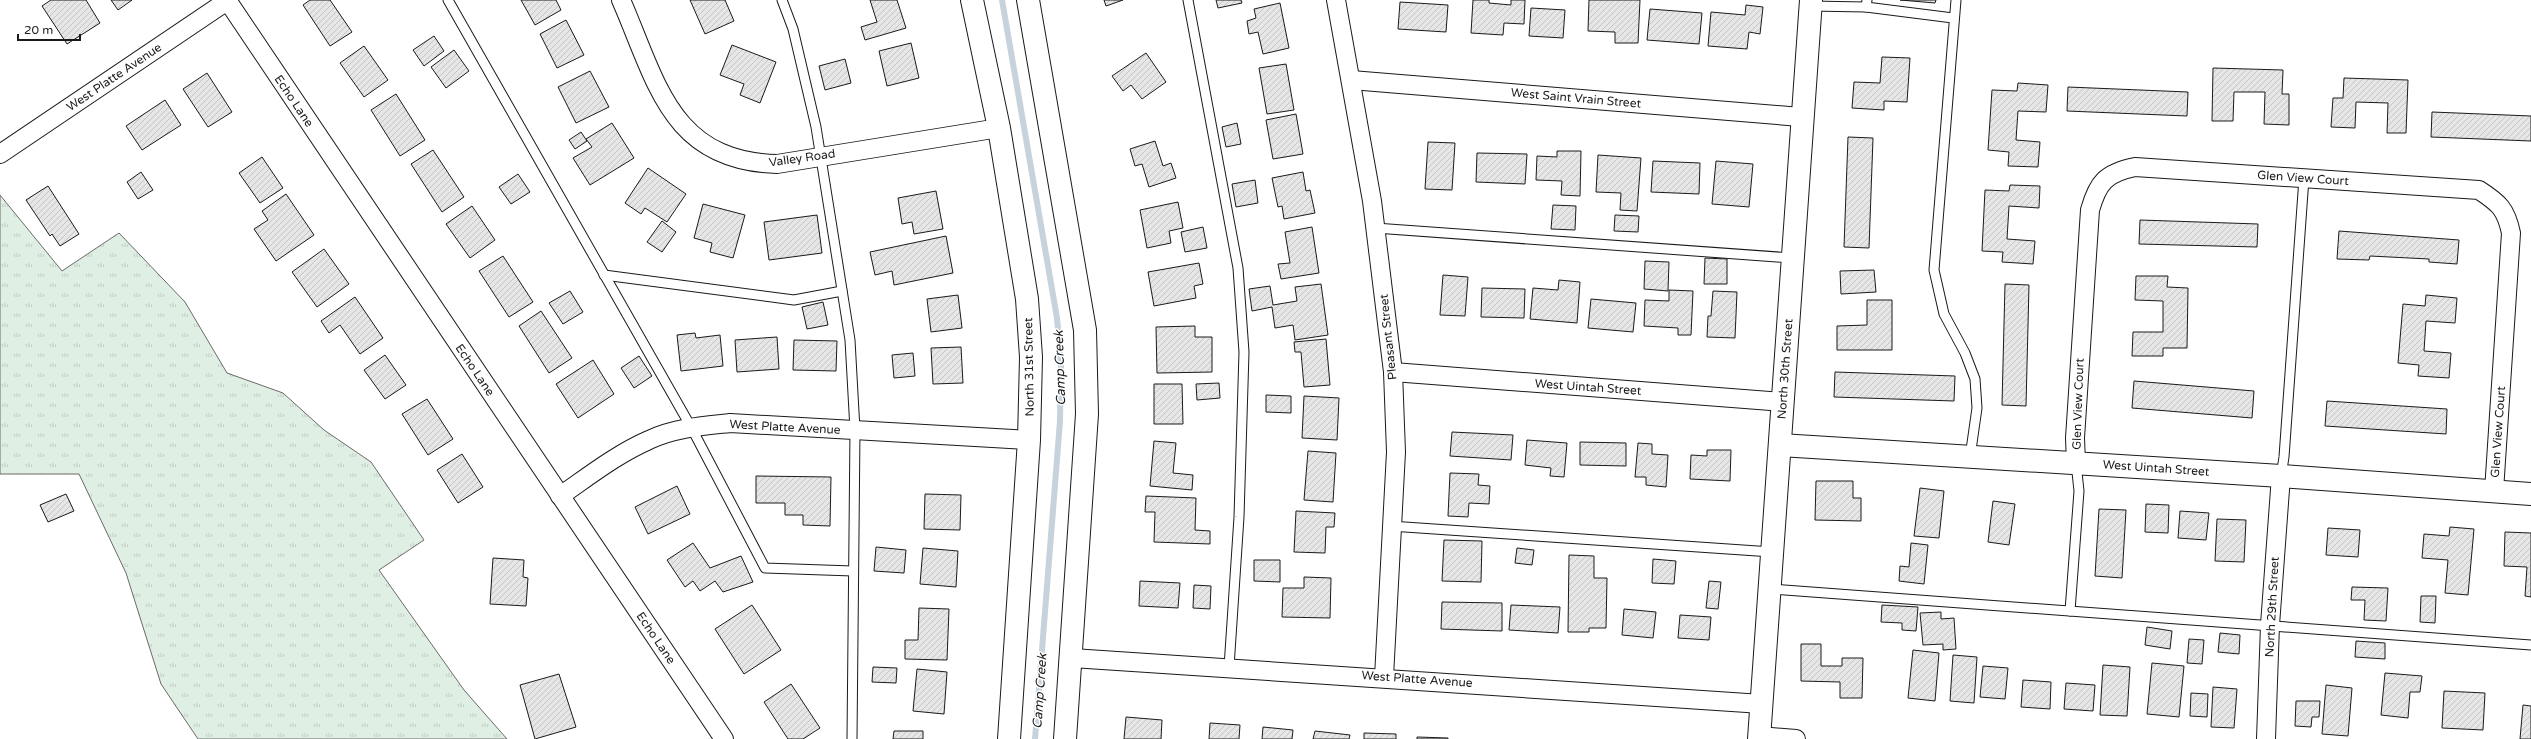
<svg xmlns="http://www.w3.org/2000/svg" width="2531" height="739" font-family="'Varela Round',sans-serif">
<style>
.grass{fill:url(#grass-tufts);stroke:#6a6a6a}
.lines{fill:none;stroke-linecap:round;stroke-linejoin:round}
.stream{stroke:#c6d2dc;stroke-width:6}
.building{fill:url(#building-hatch);stroke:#1a1a1a}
.service-casing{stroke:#1a1a1a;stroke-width:11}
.minor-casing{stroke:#1a1a1a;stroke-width:20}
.secondary-casing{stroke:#1a1a1a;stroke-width:24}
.primary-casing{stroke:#1a1a1a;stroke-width:24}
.service{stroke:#fff;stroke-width:9}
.minor{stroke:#fff;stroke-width:18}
.secondary{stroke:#fff;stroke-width:22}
.primary{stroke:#fff;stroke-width:22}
.labels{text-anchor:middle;stroke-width:3;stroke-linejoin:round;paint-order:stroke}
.street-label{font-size:12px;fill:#1a1a1a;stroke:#fff}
.water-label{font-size:13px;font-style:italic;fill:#1a1a1a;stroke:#fff}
</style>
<defs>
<pattern id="grass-tufts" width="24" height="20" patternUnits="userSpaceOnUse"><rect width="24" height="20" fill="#e0efe3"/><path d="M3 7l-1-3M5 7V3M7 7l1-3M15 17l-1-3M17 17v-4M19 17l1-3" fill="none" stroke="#c0ccc2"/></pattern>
<pattern id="building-hatch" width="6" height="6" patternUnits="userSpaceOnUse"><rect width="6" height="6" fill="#e6e6e6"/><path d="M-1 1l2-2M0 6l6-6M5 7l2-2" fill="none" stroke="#c5c5c5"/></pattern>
</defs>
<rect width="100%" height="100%" fill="#fff"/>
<polygon class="grass" points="0,195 62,271 119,233 185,302 227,373 283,393 324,430 371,462 424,540 379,570 464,690 507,739 198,739 161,684 126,573 79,474 0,474"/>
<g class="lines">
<polyline class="stream" points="1002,0 1057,318 1061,365 1060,421 1035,739"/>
</g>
<g class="building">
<polygon points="51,0 86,0 100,23 67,44 42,6"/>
<polygon points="111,0 132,0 118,10"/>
<polygon points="310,0 330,0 352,32 330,46 303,5"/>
<polygon points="521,0 556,0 561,10 535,25"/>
<polygon points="690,0 725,0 734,21 705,34"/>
<polygon points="870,0 897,0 906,28 865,40 861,27 877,22"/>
<polygon points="1104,0 1123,0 1106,6"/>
<polygon points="1216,0 1241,0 1242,3 1218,8"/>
<polygon points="1473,0 1489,0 1489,3 1511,5 1511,0 1525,0 1524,24 1504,23 1503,35 1471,33"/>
<polygon points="1589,0 1640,0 1638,43 1615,43 1615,32 1588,31"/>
<polygon points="1900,0 1936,0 1935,3"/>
<polygon points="1400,2 1448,5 1446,32 1398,29"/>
<polygon points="1280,3 1289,48 1263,54 1258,32 1249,34 1247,21 1256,18 1254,9"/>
<polygon points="1746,5 1763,7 1760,34 1749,32 1747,49 1708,46 1711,12 1745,15"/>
<polygon points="1531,8 1565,10 1563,38 1529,36"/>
<polygon points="1650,9 1702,13 1699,44 1647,40"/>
<polygon points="566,20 584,55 557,68 540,34"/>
<polygon points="434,36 444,51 424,66 413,50"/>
<polygon points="911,43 919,78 887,86 879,51"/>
<polygon points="732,45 776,62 760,103 740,95 744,84 720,75"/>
<polygon points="364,46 388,80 364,97 340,63"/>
<polygon points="454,50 469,71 446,88 431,67"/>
<polygon points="1146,53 1166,82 1142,99 1131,85 1123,91 1112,76"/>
<polygon points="1882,57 1910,58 1907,102 1884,101 1884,110 1852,108 1854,82 1880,83"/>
<polygon points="845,59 851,83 825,90 819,66"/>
<polygon points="1286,64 1294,110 1267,114 1259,68"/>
<polygon points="2213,68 2283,70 2282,94 2289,94 2289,125 2264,124 2265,92 2234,92 2233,121 2212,121"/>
<polygon points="590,71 609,107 576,123 558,87"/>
<polygon points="207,73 232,112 208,127 183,89"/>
<polygon points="2344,78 2408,80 2406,133 2387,133 2388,103 2356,102 2355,128 2331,127 2333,98 2343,98"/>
<polygon points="2018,83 2048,85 2046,112 2018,111 2016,140 2040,142 2038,167 2008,166 2009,152 1988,150 1992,90 2017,91"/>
<polygon points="2068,87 2188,92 2187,116 2067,111"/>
<polygon points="396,94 425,140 400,156 371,110"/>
<polygon points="165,100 181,125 142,150 126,126"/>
<polygon points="2432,112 2531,116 2531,141 2431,137"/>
<polygon points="1296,114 1303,154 1273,159 1266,120"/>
<polygon points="612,123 634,158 590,185 573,158 592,147 586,139"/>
<polygon points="1237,123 1241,144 1226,147 1222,127"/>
<polygon points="581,132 587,141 575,149 569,140"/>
<polygon points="1848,137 1873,138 1869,248 1844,247"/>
<polygon points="1155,141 1163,166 1171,163 1176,178 1149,187 1142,164 1135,166 1130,149"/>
<polygon points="1428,142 1455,143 1452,190 1425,189"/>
<polygon points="433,150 464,197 442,212 411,164"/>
<polygon points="1557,151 1581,151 1580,196 1561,195 1562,181 1536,180 1537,156 1557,157"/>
<polygon points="1477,153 1527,154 1525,184 1476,182"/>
<polygon points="1598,155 1641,158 1637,211 1620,210 1621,193 1596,192"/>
<polygon points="262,157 283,188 260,203 239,173"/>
<polygon points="1653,161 1700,163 1699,194 1651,192"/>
<polygon points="1716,161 1753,164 1749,207 1712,204"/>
<polygon points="648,168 686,194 667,222 645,208 641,214 625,203"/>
<polygon points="141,172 153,190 138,199 127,182"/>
<polygon points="1303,172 1306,191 1310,190 1315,213 1284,219 1282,206 1278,207 1272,178"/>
<polygon points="518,174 530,192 511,204 499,187"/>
<polygon points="1255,180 1258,203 1236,207 1232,184"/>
<polygon points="2010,185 2040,186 2039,208 2009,206 2007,239 2035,241 2033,264 2002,262 2003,252 1982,251 1985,190 2009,191"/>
<polygon points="48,186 79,234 60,246 52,234 50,236 26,200"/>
<polygon points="936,191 943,229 914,234 912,222 902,224 898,198"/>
<polygon points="286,194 314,235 276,261 254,229 268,220 262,211"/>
<polygon points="1178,202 1183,228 1169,231 1171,243 1147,248 1140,210"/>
<polygon points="703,204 745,215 733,258 710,252 712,243 694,238"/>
<polygon points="1553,205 1576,206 1575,230 1551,229"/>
<polygon points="472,206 495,240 470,258 446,224"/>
<polygon points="817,215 822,253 769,260 764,222"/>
<polygon points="1615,215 1639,216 1638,232 1614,231"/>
<polygon points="2140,220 2258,224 2257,247 2139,244"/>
<polygon points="662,221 676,232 662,252 647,242"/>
<polygon points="1203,227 1207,248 1185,252 1181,232"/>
<polygon points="1312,227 1319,273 1281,279 1278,264 1290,263 1285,232"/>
<polygon points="2339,231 2459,240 2457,264 2429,262 2429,259 2370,256 2369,260 2337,259"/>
<polygon points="946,236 953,273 894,285 892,271 875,275 870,252"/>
<polygon points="324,249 349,284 317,307 292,272"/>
<polygon points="503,256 533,302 509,317 479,271"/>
<polygon points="1705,258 1727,259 1727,284 1704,284"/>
<polygon points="1645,261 1669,262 1668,291 1644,289"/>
<polygon points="1199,263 1203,284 1194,286 1196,298 1154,306 1148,272"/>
<polygon points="1874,270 1876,292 1841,294 1840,271"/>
<polygon points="1443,275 1468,277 1465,316 1440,315"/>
<polygon points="2136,276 2168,276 2167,287 2188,288 2187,348 2163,348 2163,356 2132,356 2133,332 2163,332 2163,301 2135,300"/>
<polygon points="1559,280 1580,282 1577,323 1530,319 1533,288 1558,290"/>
<polygon points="1321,284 1328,335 1295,340 1293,325 1275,328 1272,307 1252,311 1249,289 1270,286 1273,305 1297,301 1295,287"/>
<polygon points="2005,284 2029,285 2026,406 2002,405"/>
<polygon points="1482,288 1525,289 1524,318 1481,317"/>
<polygon points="1669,290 1693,291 1691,335 1678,335 1678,328 1644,326 1645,300 1669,301"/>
<polygon points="570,291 583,312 563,324 549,303"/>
<polygon points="1713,291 1737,292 1735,338 1707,337 1708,316 1711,316"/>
<polygon points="958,295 962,328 931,332 927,299"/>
<polygon points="2426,295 2457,298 2455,323 2426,321 2424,351 2451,353 2449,378 2418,376 2419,365 2398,363 2403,304 2425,306"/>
<polygon points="355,297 383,338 360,354 340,325 329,333 321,321"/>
<polygon points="1591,299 1636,303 1633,332 1588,328"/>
<polygon points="1867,300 1892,300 1892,350 1837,350 1837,326 1867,325"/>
<polygon points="823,302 828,325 807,329 802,307"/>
<polygon points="541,311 572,358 549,373 519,326"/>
<polygon points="1195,326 1195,337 1212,337 1212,372 1157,373 1156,327"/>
<polygon points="695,333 696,338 720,335 723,366 681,371 677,335"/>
<polygon points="777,337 779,369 737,372 735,340"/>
<polygon points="1326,339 1330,385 1304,387 1301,352 1295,352 1294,342"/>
<polygon points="794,340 837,341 836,371 793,370"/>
<polygon points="961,347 963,383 933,384 931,348"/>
<polygon points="913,353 915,376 894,378 892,355"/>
<polygon points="385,355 406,385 385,399 364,370"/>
<polygon points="639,356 652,376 634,388 621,368"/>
<polygon points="593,360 614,394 578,418 556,384"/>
<polygon points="1835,372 1955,376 1954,401 1834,397"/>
<polygon points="2134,381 2254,391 2252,418 2132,408"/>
<polygon points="1219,383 1220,398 1197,400 1196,384"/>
<polygon points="1154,384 1182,384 1183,424 1154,424"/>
<polygon points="1266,395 1291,396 1291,413 1266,412"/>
<polygon points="1304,396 1339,398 1337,440 1302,438"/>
<polygon points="427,399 453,439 428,455 402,414"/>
<polygon points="2327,401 2447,409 2446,434 2325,426"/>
<polygon points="1452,432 1513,435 1511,460 1450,456"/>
<polygon points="1527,440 1567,443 1564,477 1550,476 1551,468 1525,465"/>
<polygon points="1154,441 1176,443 1173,473 1193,475 1192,490 1150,486"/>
<polygon points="1580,442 1626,443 1626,466 1580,465"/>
<polygon points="1638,443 1652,444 1652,454 1668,455 1666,487 1646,485 1646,477 1635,477"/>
<polygon points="1707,450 1731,450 1730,481 1690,479 1691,455 1707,456"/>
<polygon points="1308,451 1336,453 1333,502 1304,500"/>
<polygon points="462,454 483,487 458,503 437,470"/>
<polygon points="1450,473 1479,474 1478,485 1490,486 1489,504 1469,503 1468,517 1448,516"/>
<polygon points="756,476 831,477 830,526 803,525 803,515 785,515 785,503 756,503"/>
<polygon points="1816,481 1853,481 1853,498 1861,498 1861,521 1815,520"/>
<polygon points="677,486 690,514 648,534 635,507"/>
<polygon points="1920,488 1944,491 1939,538 1914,536"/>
<polygon points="66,494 74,511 48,522 40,505"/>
<polygon points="925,494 961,495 960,530 924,529"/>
<polygon points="1146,496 1196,498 1195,530 1210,531 1210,544 1154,542 1155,512 1145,512"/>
<polygon points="1993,501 2015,504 2009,545 1988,542"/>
<polygon points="2146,504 2169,505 2168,533 2145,532"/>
<polygon points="2099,509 2126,510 2122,578 2095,576"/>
<polygon points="1296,511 1335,513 1334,527 1326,527 1325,553 1294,552"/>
<polygon points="2180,511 2209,513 2206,540 2178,538"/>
<polygon points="2217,519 2246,520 2244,562 2215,561"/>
<polygon points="2450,527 2474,529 2468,595 2445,593 2448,560 2422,558 2424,534 2449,536"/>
<polygon points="2328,528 2360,530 2358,557 2326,555"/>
<polygon points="2505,532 2531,533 2531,597 2525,596 2527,567 2504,566"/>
<polygon points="1444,540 1482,541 1481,582 1442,581"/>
<polygon points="693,543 710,568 741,556 753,582 723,592 715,581 700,591 693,581 685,587 667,560"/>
<polygon points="1911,543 1928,545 1924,584 1899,581 1900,566 1909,567"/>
<polygon points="876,547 906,550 904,573 874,571"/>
<polygon points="923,548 958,551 956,587 920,584"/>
<polygon points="1517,548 1534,550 1532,565 1515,563"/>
<polygon points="1569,555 1594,556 1594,578 1607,578 1606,628 1589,628 1589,632 1568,632"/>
<polygon points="493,558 524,560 523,577 528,578 526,606 490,604"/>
<polygon points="1653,559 1676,561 1674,584 1652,583"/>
<polygon points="1254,560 1280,560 1280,582 1254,581"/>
<polygon points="1304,577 1331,578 1330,618 1282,617 1283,588 1304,588"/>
<polygon points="1140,581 1180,583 1178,608 1139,606"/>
<polygon points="1709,581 1721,582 1718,609 1706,608"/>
<polygon points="1194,585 1211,586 1210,609 1193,608"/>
<polygon points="2352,587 2388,588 2386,621 2364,620 2365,600 2351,600"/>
<polygon points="2421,596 2436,596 2435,623 2420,622"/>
<polygon points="1442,602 1502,603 1502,631 1441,629"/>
<polygon points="752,605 781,650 744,674 715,629"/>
<polygon points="1511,605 1560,607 1558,633 1509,630"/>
<polygon points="1882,605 1918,607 1916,631 1902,630 1902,623 1881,622"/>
<polygon points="919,608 949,609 947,660 905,659 905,640 918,640"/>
<polygon points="1624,609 1656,612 1653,638 1622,635"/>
<polygon points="1941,612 1941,619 1954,618 1956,649 1943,650 1943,644 1923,645 1920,613"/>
<polygon points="1680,615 1711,617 1709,640 1678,638"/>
<polygon points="2147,627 2172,631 2170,649 2145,645"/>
<polygon points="2220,633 2240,635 2239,654 2218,652"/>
<polygon points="2189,639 2204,640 2202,664 2187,663"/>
<polygon points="2356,641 2385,643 2385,659 2355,657"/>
<polygon points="1801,644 1821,644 1821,666 1842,666 1842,658 1863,658 1862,698 1840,698 1840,682 1801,681"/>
<polygon points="1913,650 1939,653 1935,701 1908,698"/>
<polygon points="1953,655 1977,657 1974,703 1950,701"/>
<polygon points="2152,663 2184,666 2179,717 2147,714"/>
<polygon points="2103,665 2130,667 2127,716 2100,715"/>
<polygon points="1983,666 2008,668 2005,699 1980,697"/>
<polygon points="873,667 897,668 896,683 872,682"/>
<polygon points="917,669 947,672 944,714 913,711"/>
<polygon points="2385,673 2422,676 2420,692 2410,692 2408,718 2381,715"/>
<polygon points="559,674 576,727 535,739 520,685"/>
<polygon points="2023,680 2051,682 2050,709 2021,707"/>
<polygon points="2066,683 2095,685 2093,711 2064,709"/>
<polygon points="791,684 820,728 803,739 788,739 764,702"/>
<polygon points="2326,685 2352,688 2348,736 2322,734"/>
<polygon points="2213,687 2237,689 2234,728 2211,727"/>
<polygon points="2444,691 2485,693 2483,730 2442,728"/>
<polygon points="2191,693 2208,694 2207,717 2190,716"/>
<polygon points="2296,701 2320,701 2319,717 2312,717 2311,727 2295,726"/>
<polygon points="2523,705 2531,706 2531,739 2520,739"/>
<polygon points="1126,717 1162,720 1161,739 1124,739"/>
<polygon points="1210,723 1240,725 1239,739 1209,739"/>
<polygon points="1263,727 1293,730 1292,739 1262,739"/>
<polygon points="894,731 923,731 923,739 893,739"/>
<polygon points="1315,731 1350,735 1349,739 1313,739"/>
<polygon points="1364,733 1396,734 1396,739 1364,739"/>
<polygon points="1417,737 1448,738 1448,739 1417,739"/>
</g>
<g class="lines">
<g class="service-casing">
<g id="service">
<polyline points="448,0 691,427 765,568 853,571"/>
<polyline points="782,0 793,29 816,127 850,340 855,430 852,739"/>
<polyline points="1188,0 1238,268 1244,352 1239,517 1229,667"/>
<polyline points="1956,0 1934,270 1944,314 1965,353 1975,379 1977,408 1970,457"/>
<polyline points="1810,6 1866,7 1867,0"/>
<polyline points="1866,7 1953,18"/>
<polyline points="1375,228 1792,258"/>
<polyline points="604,275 794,300 842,291"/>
<polyline points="2281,476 2284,457 2304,178"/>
<polyline points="1390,526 1772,552"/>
<polyline points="1770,589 2531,645"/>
<polyline points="2070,611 2079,491 2076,463"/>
</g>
</g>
<g class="minor-casing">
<g id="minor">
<polyline points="227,0 724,739"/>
<path d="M621,0c36,82 49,161 156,164l222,-36"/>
<polyline points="1336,0 1372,201 1393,372 1396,452 1384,677"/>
<polyline points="1351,80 1801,117"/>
<polyline points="0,154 227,1"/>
<polyline points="1393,372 1783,402"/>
<path d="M2076,463l-1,-25 15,-228c8,-28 16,-37 45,-43l344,23c20,13 27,19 32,43l-17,258"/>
<path d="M560,496c29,-20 57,-42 89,-56 25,-12 54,-14 81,-17l299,17"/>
<polyline points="1072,658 1762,704"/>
<polyline points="1759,736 1796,739"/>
<polyline points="2266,739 2270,625 2281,476"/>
</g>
</g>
<g class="secondary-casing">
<g id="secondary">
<polyline points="1780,445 2281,476 2531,494"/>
<polyline points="1759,739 1811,0"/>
</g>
</g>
<g class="primary-casing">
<g id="primary">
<polyline points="972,0 999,128 1027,299 1031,357 1029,440 1009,739"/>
<polyline points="1028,0 1085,330 1087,414 1065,739"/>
</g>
</g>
<use href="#service" class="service"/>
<use href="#minor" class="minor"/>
<use href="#secondary" class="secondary"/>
<use href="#primary" class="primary"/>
</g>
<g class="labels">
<g class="street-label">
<text transform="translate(114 77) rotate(-34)" y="4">West Platte Avenue</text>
<text transform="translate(1576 98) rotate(5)" y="4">West Saint Vrain Street</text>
<text transform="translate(294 101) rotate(56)" y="4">Echo Lane</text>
<text transform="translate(802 158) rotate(-8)" y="4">Valley Road</text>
<text transform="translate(2303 178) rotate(4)" y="4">Glen View Court</text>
<text transform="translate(1388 337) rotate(-96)" y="4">Pleasant Street</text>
<text transform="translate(1029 367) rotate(-91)" y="4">North 31st Street</text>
<text transform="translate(1785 369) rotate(-86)" y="4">North 30th Street</text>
<text transform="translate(475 370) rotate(56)" y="4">Echo Lane</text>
<text transform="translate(1588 387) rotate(4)" y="4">West Uintah Street</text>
<text transform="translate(2078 404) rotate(-88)" y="4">Glen View Court</text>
<text transform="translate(785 427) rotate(3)" y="4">West Platte Avenue</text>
<text transform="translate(2498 432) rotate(-86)" y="4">Glen View Court</text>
<text transform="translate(2156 468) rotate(4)" y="4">West Uintah Street</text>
<text transform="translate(2272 607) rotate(-87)" y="4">North 29th Street</text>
<text transform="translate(656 638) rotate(56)" y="4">Echo Lane</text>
<text transform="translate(1417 679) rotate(4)" y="4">West Platte Avenue</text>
</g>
<g class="water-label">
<text transform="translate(1059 368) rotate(-92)" y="5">Camp Creek</text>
<text transform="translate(1039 691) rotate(-86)" y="5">Camp Creek</text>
</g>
</g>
<path d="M18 34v6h62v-6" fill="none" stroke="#1a1a1a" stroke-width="2"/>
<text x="24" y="34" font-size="12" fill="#1a1a1a" stroke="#ffffff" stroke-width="3" paint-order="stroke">20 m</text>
</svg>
